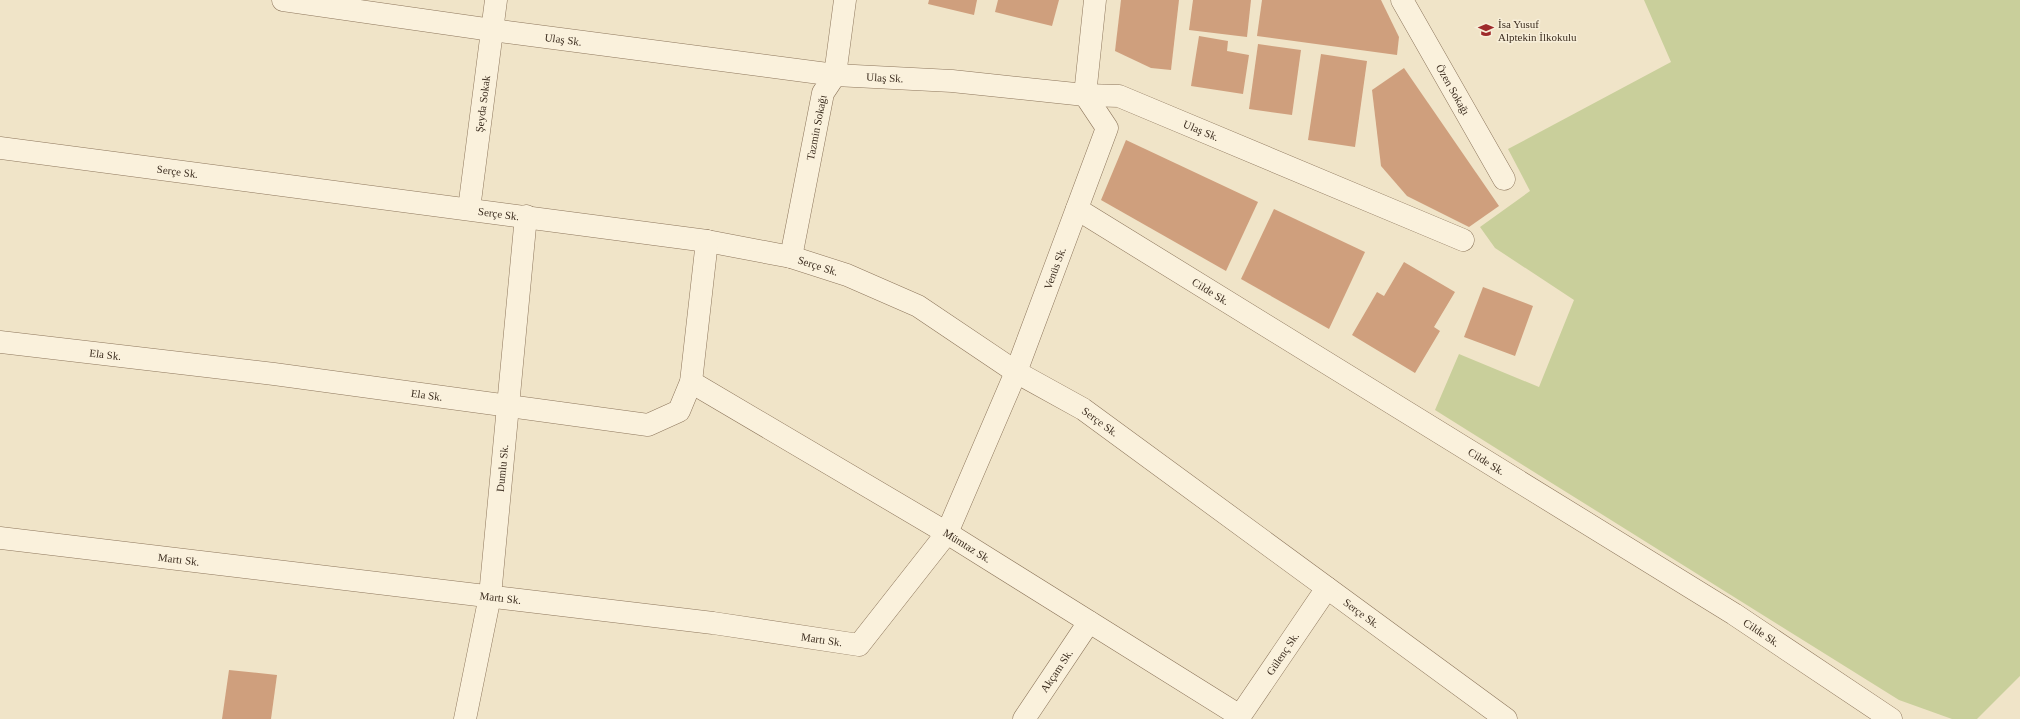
<svg xmlns="http://www.w3.org/2000/svg" width="2020" height="719" font-family="'Times New Roman',serif">
<style>
.green{fill:#c9cf9b}
.building{fill:#cf9f7d}
.lines{fill:none;stroke-linecap:round;stroke-linejoin:round}
.minor-casing{stroke:#8d765c;stroke-width:23}
.minor{stroke:#faf1dc;stroke-width:22}
.labels{text-anchor:middle;stroke-width:3;stroke-linejoin:round;paint-order:stroke}
.poi-label{font-size:11px;fill:#3d2e20;stroke:#f7eed8;text-anchor:start}
.street-label{font-size:11px;fill:#3d2e20;stroke:#f7eed8}
</style>
<rect width="100%" height="100%" fill="#f0e4c8"/>
<polygon class="green" points="1644,0 2020,0 2020,676 1977,719 1952,719 1899,700 1435,410 1459,354 1539,387 1574,300 1495,248 1480,227 1530,191 1508,149 1671,62"/>
<g class="building">
<polygon points="929,0 977,0 974,15 928,4"/>
<polygon points="998,0 1059,0 1052,26 995,12"/>
<polygon points="1121,0 1179,0 1171,70 1151,68 1115,51"/>
<polygon points="1193,0 1251,0 1247,37 1189,30"/>
<polygon points="1262,0 1381,0 1399,37 1397,55 1257,36"/>
<polygon points="1199,36 1228,41 1227,51 1249,55 1243,94 1191,86"/>
<polygon points="1258,44 1301,50 1292,115 1249,109"/>
<polygon points="1321,54 1367,61 1355,147 1308,140"/>
<polygon points="1404,68 1499,206 1469,227 1407,196 1381,166 1372,90"/>
<polygon points="1126,140 1258,202 1226,271 1101,200"/>
<polygon points="1274,209 1365,252 1329,329 1241,279"/>
<polygon points="1404,262 1455,292 1434,327 1440,331 1415,373 1352,335 1377,292 1384,296"/>
<polygon points="1483,287 1533,306 1515,356 1464,337"/>
<polygon points="229,670 277,675 271,719 222,719"/>
</g>
<g class="lines">
<g class="minor-casing">
<g id="minor">
<path id="s1" d="M283,0l209,30 343,45 117,6 133,14 34,1 344,144"/>
<path id="s2" d="M1402,0l102,179"/>
<path id="s3" d="M0,148l707,93 84,16 56,18 71,31 98,66 67,37 423,310"/>
<path id="s4" d="M469,209l27,-209"/>
<path id="s5" d="M1077,209l657,405 157,105"/>
<path id="s6" d="M791,257l32,-164 12,-18 10,-75"/>
<path id="s7" d="M0,342l274,32 374,51 31,-14 12,-29 16,-141"/>
<path id="s8" d="M691,382l256,151 293,183"/>
<path id="s9" d="M0,538l713,85 146,22 88,-112 69,-161 91,-244 -22,-33 10,-95"/>
<path id="s10" d="M465,719l25,-123 36,-380"/>
<path id="s11" d="M1024,719l65,-97"/>
<path id="s12" d="M1238,719l89,-131"/>
</g>
</g>
<use href="#minor" class="minor"/>
</g>
<defs>
<g id="school-bare" transform="scale(1.2)"><path d="M0-5L7-2L0 1L-7-2ZM-4 1L0 2.5L4 1V4Q0 6-4 4Z" fill="#9e2a2b" stroke="#f7eed8" stroke-width="2.5" paint-order="stroke"/></g>
</defs>
<g fill-rule="evenodd">
<use href="#school-bare" x="1486" y="30"/>
</g>
<g class="labels">
<g class="poi-label">
<text x="1498" y="28">İsa Yusuf<tspan x="1498" dy="13">Alptekin İlkokulu</tspan></text>
</g>
<g class="street-label">
<text dy="4" stroke="none"><textPath href="#s1" startOffset="283">Ulaş Sk.</textPath></text>
<text dy="4" stroke="none"><textPath href="#s1" startOffset="607">Ulaş Sk.</textPath></text>
<text dy="4" stroke="none"><textPath href="#s2" startOffset="103">Özen Sokağı</textPath></text>
<text dy="4" stroke="none"><textPath href="#s4" startOffset="106">Şeyda Sokak</textPath></text>
<text dy="4" stroke="none"><textPath href="#s6" startOffset="132">Tazmin Sokağı</textPath></text>
<text dy="4" stroke="none"><textPath href="#s1" startOffset="931">Ulaş Sk.</textPath></text>
<text dy="4" stroke="none"><textPath href="#s3" startOffset="179">Serçe Sk.</textPath></text>
<text dy="4" stroke="none"><textPath href="#s3" startOffset="503">Serçe Sk.</textPath></text>
<text dy="4" stroke="none"><textPath href="#s3" startOffset="827">Serçe Sk.</textPath></text>
<text dy="4" stroke="none"><textPath href="#s9" startOffset="1294">Venüs Sk.</textPath></text>
<text dy="4" stroke="none"><textPath href="#s5" startOffset="157">Cilde Sk.</textPath></text>
<text dy="4" stroke="none"><textPath href="#s7" startOffset="106">Ela Sk.</textPath></text>
<text dy="4" stroke="none"><textPath href="#s7" startOffset="430">Ela Sk.</textPath></text>
<text dy="4" stroke="none"><textPath href="#s3" startOffset="1151">Serçe Sk.</textPath></text>
<text dy="4" stroke="none"><textPath href="#s5" startOffset="481">Cilde Sk.</textPath></text>
<text dy="4" stroke="none"><textPath href="#s10" startOffset="254">Dumlu Sk.</textPath></text>
<text dy="4" stroke="none"><textPath href="#s8" startOffset="321">Mümtaz Sk.</textPath></text>
<text dy="4" stroke="none"><textPath href="#s9" startOffset="180">Martı Sk.</textPath></text>
<text dy="4" stroke="none"><textPath href="#s9" startOffset="504">Martı Sk.</textPath></text>
<text dy="4" stroke="none"><textPath href="#s3" startOffset="1475">Serçe Sk.</textPath></text>
<text dy="4" stroke="none"><textPath href="#s5" startOffset="805">Cilde Sk.</textPath></text>
<text dy="4" stroke="none"><textPath href="#s9" startOffset="828">Martı Sk.</textPath></text>
<text dy="4" stroke="none"><textPath href="#s12" startOffset="79">Gülenç Sk.</textPath></text>
<text dy="4" stroke="none"><textPath href="#s11" startOffset="58">Akçam Sk.</textPath></text>
</g>
</g>
</svg>
